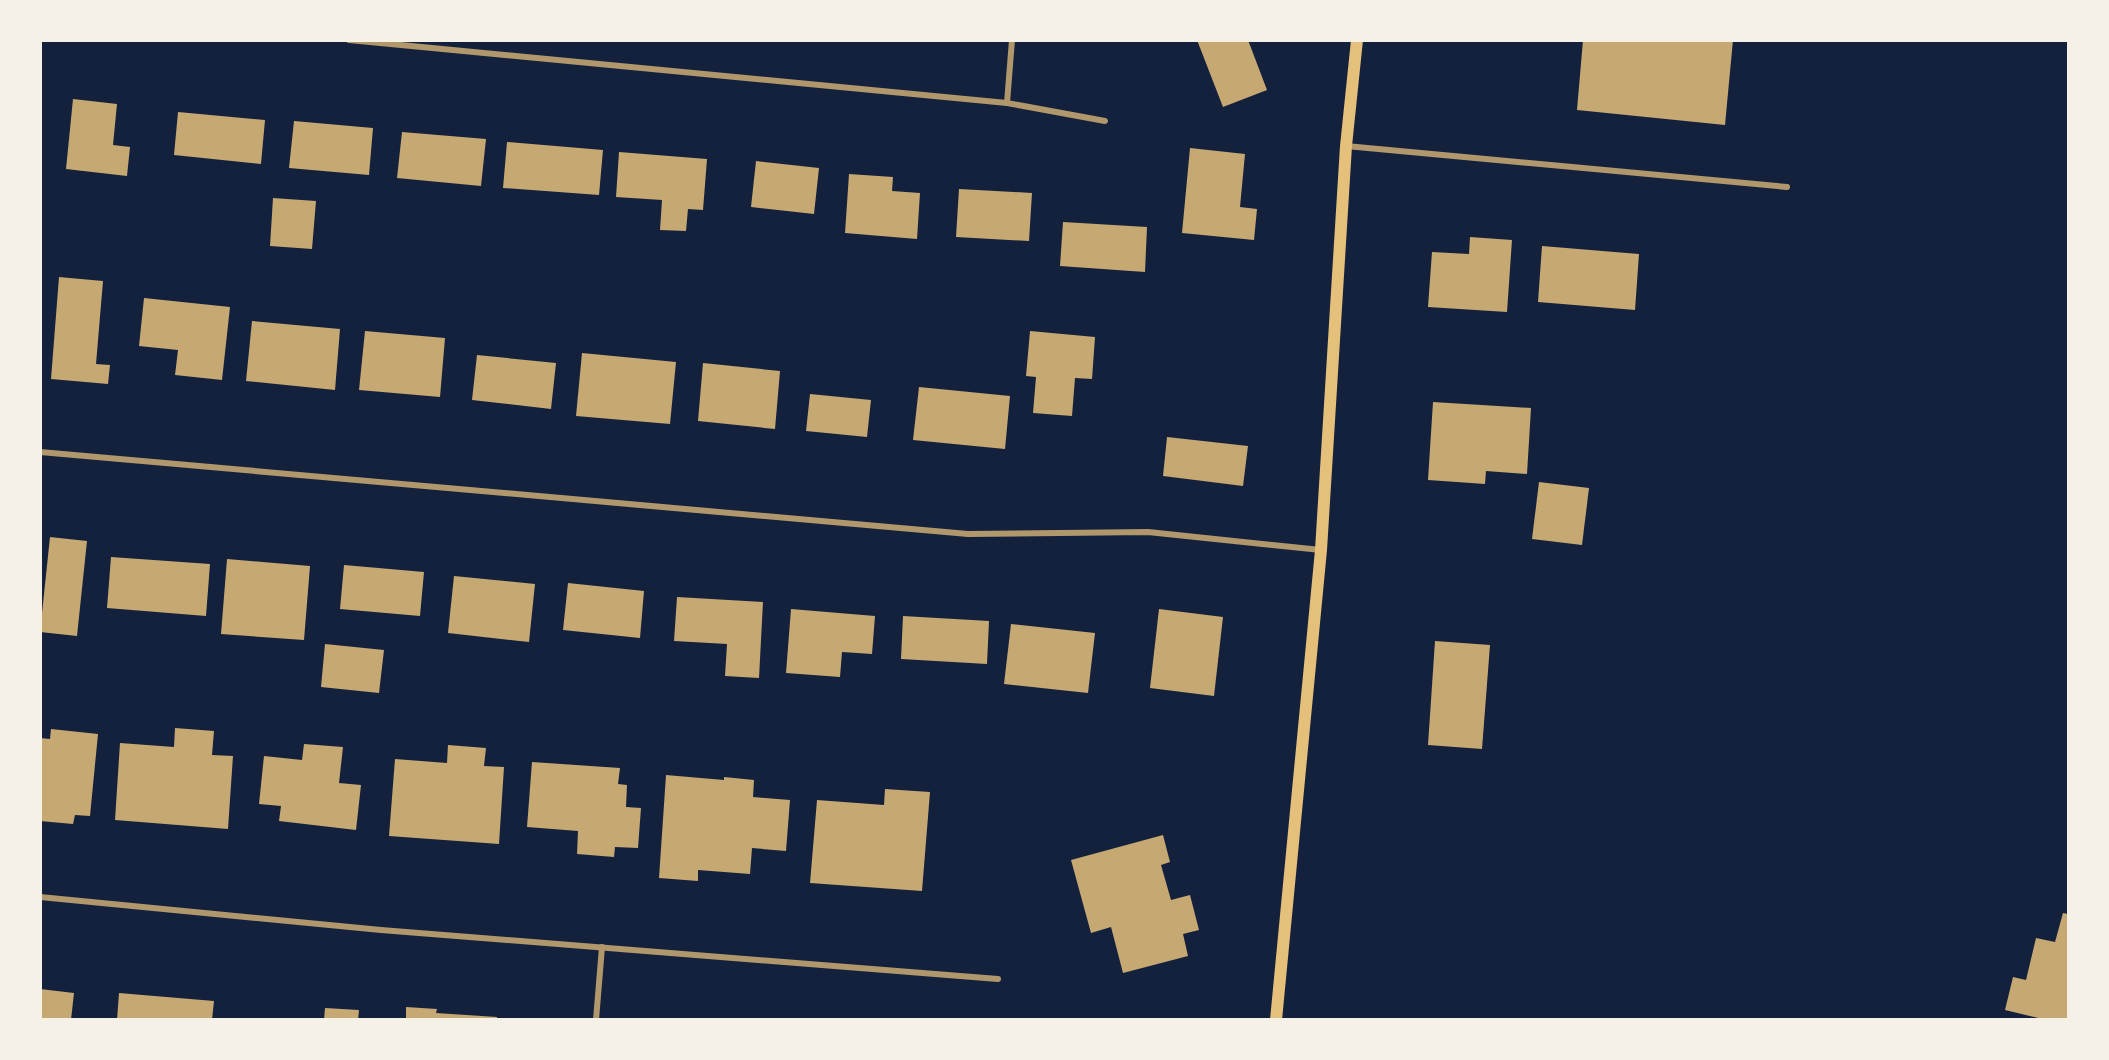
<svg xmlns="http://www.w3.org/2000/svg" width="2109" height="1060" font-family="'Alegreya Sans',sans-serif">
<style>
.building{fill:#c6a872}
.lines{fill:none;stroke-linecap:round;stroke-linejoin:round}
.minor{stroke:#b1986c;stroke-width:6}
.secondary{stroke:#e5c07b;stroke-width:12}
</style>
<rect width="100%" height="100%" fill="#14213d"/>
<g class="building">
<polygon points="1197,40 1248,40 1267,90 1223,107"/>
<polygon points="1583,40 1733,40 1725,125 1577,110"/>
<polygon points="73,99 117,104 113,145 130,147 127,176 66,169"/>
<polygon points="178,112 265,120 261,164 174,155"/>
<polygon points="294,121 373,128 369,175 289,168"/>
<polygon points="402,132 486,139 481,186 397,178"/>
<polygon points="507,142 603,150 599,195 503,188"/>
<polygon points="1190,148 1245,154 1240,207 1257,209 1254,240 1182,233"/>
<polygon points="619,152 707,159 703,210 688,209 686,231 660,230 662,200 616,197"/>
<polygon points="756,161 819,168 814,214 751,207"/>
<polygon points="849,174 893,177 892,191 920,193 917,239 845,233"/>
<polygon points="959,189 1032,193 1029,241 956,237"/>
<polygon points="273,198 316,201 312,249 270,246"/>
<polygon points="1063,222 1147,227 1145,272 1060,266"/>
<polygon points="1470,237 1512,240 1507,312 1428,307 1432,252 1469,254"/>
<polygon points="1542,246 1639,254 1635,310 1538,302"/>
<polygon points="59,277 103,281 96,364 110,365 108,384 51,379"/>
<polygon points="144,298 230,307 222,380 175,375 178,350 139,346"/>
<polygon points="252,321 340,329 335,390 246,381"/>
<polygon points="365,331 445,338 440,397 359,390"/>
<polygon points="1030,331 1095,337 1092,379 1075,378 1072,416 1033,413 1036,377 1026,376"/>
<polygon points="582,353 676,362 670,424 576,416"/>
<polygon points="477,355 556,363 551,409 472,400"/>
<polygon points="703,363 780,371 775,429 698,421"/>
<polygon points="919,387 1010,396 1005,449 913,440"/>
<polygon points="810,394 871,400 867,437 806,431"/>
<polygon points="1433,402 1531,408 1527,474 1486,471 1485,484 1428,480"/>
<polygon points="1167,437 1248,446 1243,486 1163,476"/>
<polygon points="1539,482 1589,488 1582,545 1532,539"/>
<polygon points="50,537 87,541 77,636 40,632"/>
<polygon points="111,557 210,564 206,616 107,608"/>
<polygon points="227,559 310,566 304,640 221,634"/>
<polygon points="344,565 424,572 420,616 340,609"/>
<polygon points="454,576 535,584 529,642 448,633"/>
<polygon points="568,583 644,591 640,638 563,630"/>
<polygon points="677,597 763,602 759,678 725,676 727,644 674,641"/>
<polygon points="791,609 875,616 872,654 842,652 840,677 786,673"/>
<polygon points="1159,609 1223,617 1214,696 1150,688"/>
<polygon points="903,616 989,621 987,664 901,659"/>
<polygon points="1011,624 1095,633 1088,693 1004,684"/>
<polygon points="1435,641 1490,645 1482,749 1428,745"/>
<polygon points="325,644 384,650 379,693 321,687"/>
<polygon points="175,728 214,731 212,755 233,756 228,829 115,820 120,743 174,747"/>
<polygon points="51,729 98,734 90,816 75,815 73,824 40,821 40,738 50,739"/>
<polygon points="304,744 343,747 339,783 361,785 356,830 279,821 281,806 259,804 264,756 302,760"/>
<polygon points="448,745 486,748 484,766 504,767 499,844 389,836 395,759 447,763"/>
<polygon points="532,762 620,768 618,784 627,785 626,807 641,808 638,848 615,847 614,857 577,854 578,831 527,827"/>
<polygon points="666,775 724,780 724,777 754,780 753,797 790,800 786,851 752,848 750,874 698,870 698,881 659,878"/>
<polygon points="885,789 930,792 922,891 810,883 817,800 884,805"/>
<polygon points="1163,835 1170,862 1161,865 1171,900 1190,895 1199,930 1183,934 1188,956 1123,973 1111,927 1091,933 1071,860"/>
<polygon points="2063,913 2068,914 2068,1020 2047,1020 2005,1010 2013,977 2026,980 2036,938 2055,942"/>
<polygon points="40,989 74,993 71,1020 40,1020"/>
<polygon points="119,993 214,1001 212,1020 117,1020"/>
<polygon points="406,1007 437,1009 436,1013 497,1017 497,1020 406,1020"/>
<polygon points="325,1008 359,1010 358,1020 324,1020"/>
</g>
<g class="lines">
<g class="minor">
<polyline points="349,40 1007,103 1105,121"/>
<polyline points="1007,103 1012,40"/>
<polyline points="1346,146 1787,187"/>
<polyline points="40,452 968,534 1148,532 1321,550"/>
<polyline points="40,897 381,930 998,979"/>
<polyline points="596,1020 602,947"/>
</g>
<polyline class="secondary" points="1276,1020 1321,550 1346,146 1357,40"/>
</g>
<rect width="2109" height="1060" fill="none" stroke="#f6f1e7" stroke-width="84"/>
</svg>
